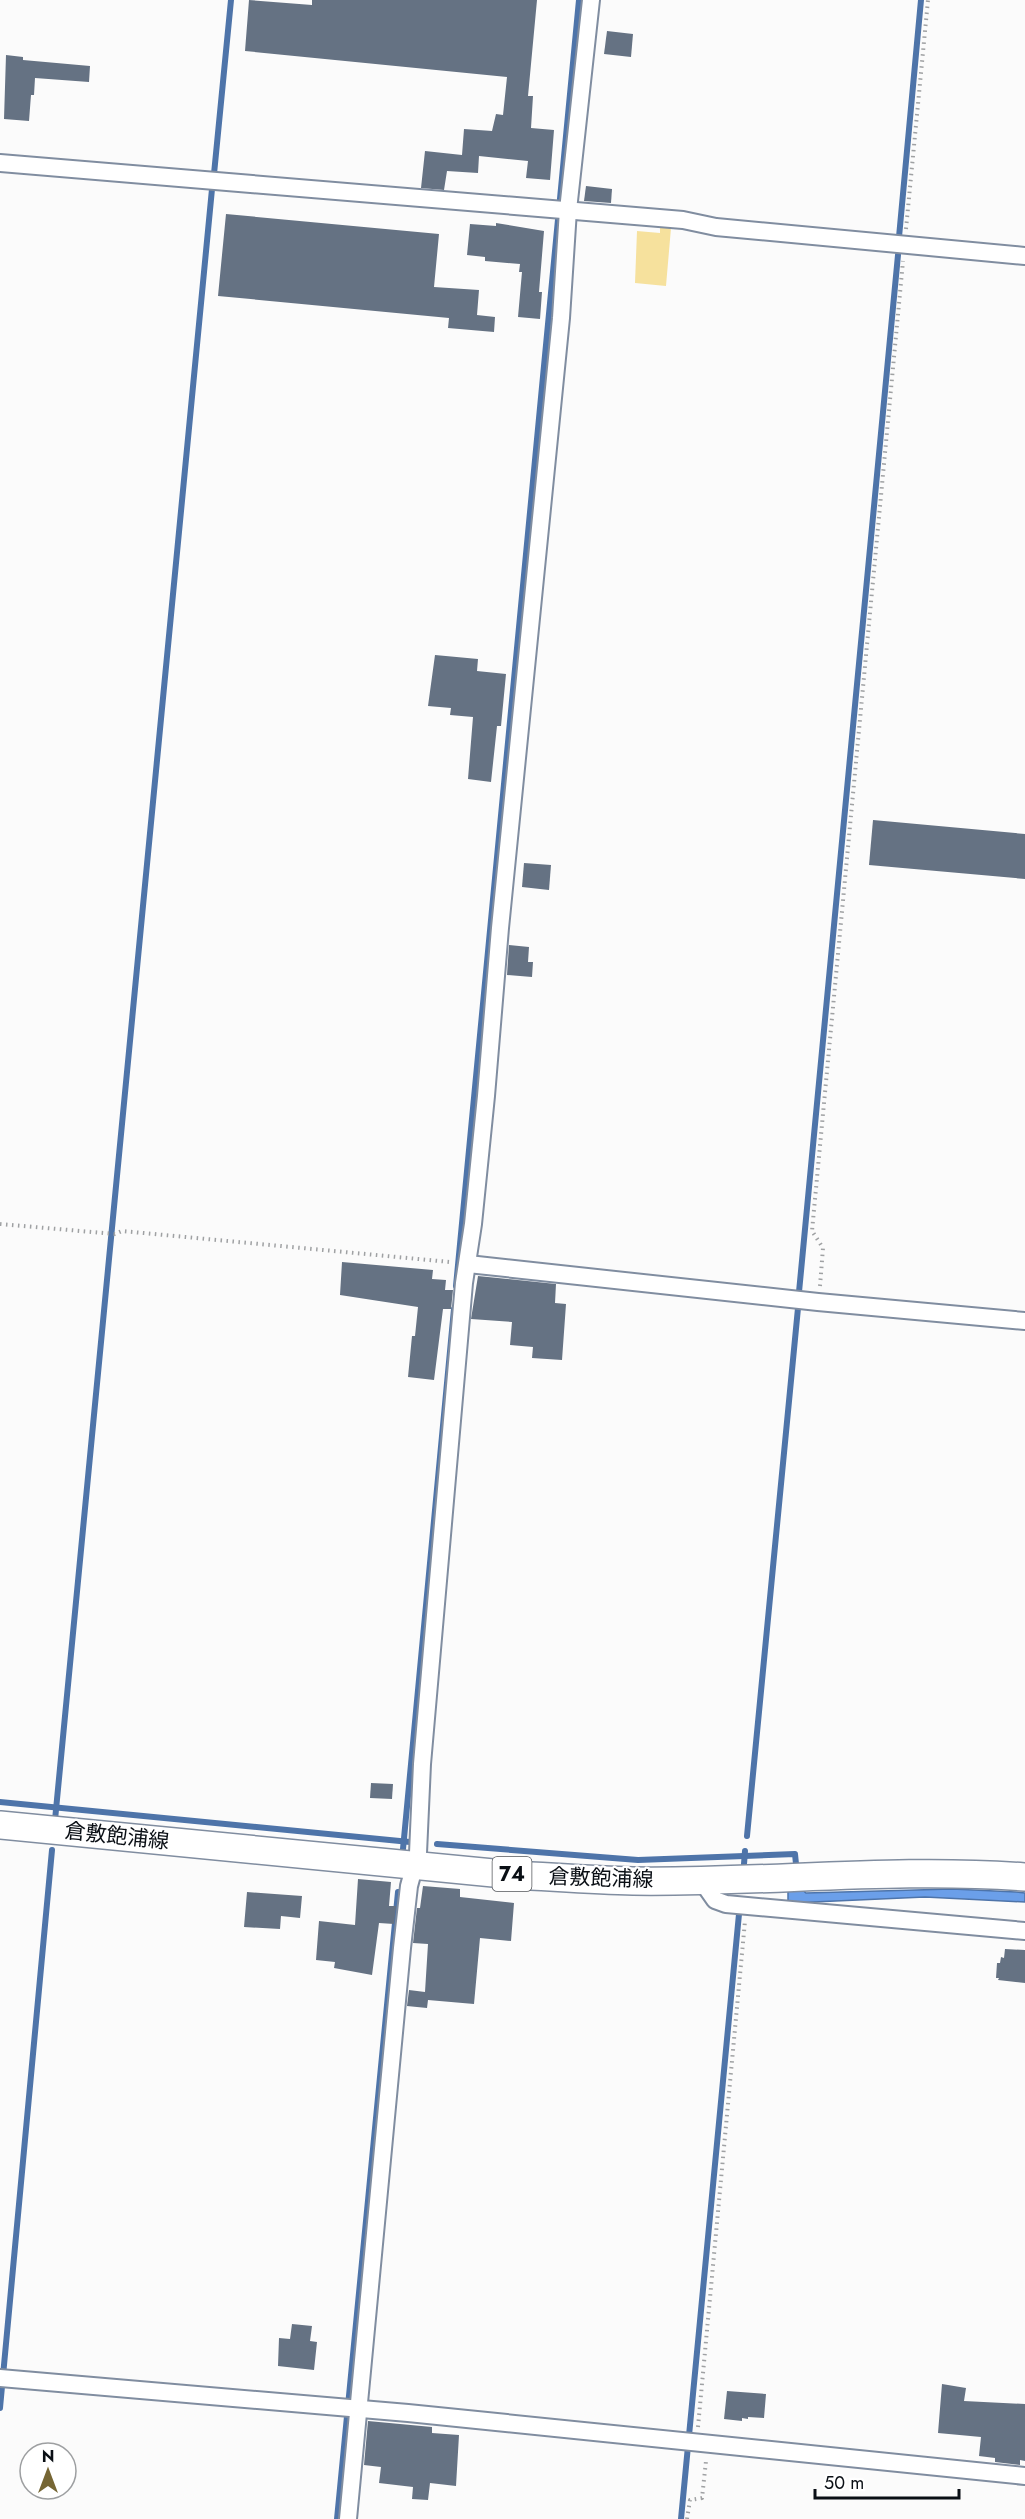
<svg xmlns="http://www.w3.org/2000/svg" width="1025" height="2519" font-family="Jost,'Noto Sans JP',sans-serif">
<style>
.green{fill:#f6e19d}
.water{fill:#6b9fe9;stroke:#4e74a9;stroke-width:1.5}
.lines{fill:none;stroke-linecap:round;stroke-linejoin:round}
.stream{stroke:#4e74a9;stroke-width:6}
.building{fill:#657283}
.street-casing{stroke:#808da0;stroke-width:20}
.primary-casing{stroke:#808da0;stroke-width:30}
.path{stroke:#9fa1a3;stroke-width:4;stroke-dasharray:1.5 4.5;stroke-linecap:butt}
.street{stroke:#fff;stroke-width:16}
.primary{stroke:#fff;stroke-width:27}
.labels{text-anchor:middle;stroke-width:4.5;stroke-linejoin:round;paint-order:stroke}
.shield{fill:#fff;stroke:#54575b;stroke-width:1.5}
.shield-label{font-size:20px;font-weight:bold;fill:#0a0f15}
.street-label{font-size:21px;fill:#0a0f15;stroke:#fff}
</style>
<rect width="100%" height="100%" fill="#fbfbfb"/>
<polygon class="green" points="660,226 671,228 666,286 635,283 637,231 660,233"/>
<polygon class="water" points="788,1889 801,1889 806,1893 952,1889 1016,1892 1025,1893 1025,1902 925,1897 791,1903 788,1900"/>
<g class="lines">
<g class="stream">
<polyline points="214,174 231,0"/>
<polyline points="899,237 921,0"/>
<polyline points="456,1286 579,0"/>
<polyline points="799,1292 898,255"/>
<polyline points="0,1802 410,1842"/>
<polyline points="55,1820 212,189"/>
<polyline points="747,1836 798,1308"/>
<polyline points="437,1844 638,1860 795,1854 796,1864"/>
<polyline points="403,1849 454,1309"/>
<polyline points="744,1864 745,1851"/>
<polyline points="0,2408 52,1850"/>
<polyline points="337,2519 398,1892"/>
<polyline points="681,2519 739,1914"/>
</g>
</g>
<g class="building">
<polygon points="249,0 312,5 312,0 537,0 528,96 533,96 531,128 554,130 550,180 526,178 528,161 479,156 478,173 447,171 444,190 421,188 425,151 462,155 464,129 492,131 496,114 503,115 507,77 245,51"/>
<polygon points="607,31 633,34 631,57 604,54"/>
<polygon points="6,55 23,57 23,60 90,66 89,82 35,78 34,95 31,95 29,121 4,119"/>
<polygon points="586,186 612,189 611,203 584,201"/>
<polygon points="226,214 439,234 434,287 479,290 477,315 495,317 494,332 448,328 449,318 218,296"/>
<polygon points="496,223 544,231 539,292 542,292 540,319 518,317 522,272 519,272 520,264 485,261 485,257 467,255 470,224 496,226"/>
<polygon points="435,655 478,659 477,671 506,674 501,726 497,726 491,782 468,779 473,717 450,715 451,708 428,706"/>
<polygon points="873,820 1025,834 1025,879 869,865"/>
<polygon points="524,863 551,865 549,890 522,887"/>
<polygon points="509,945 529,947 528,962 533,962 532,977 507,975"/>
<polygon points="342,1262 433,1270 432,1279 446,1280 445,1290 453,1290 451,1309 443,1309 434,1380 408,1377 412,1336 415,1336 418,1307 340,1295"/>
<polygon points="478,1276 556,1284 555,1303 566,1304 562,1360 532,1358 533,1347 510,1345 512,1322 471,1319"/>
<polygon points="371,1783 393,1784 392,1799 370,1798"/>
<polygon points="358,1879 391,1882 389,1906 396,1906 394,1924 379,1923 372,1975 334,1968 335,1962 316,1960 319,1921 355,1925"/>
<polygon points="423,1886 460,1889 460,1897 514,1903 511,1941 480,1938 474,2004 428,2000 427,2008 407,2006 409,1990 425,1992 428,1944 413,1943 417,1908 420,1908"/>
<polygon points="247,1892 302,1896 300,1918 281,1916 280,1929 244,1927"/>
<polygon points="1005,1949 1025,1950 1025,1983 998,1980 999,1978 996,1978 997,1963 1000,1963 1001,1957 1004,1958"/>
<polygon points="292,2324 312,2326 310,2341 317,2342 314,2370 278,2366 279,2338 290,2339"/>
<polygon points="942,2384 966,2388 964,2401 1025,2404 1025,2461 1020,2460 1020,2465 995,2462 995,2458 979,2456 981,2437 938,2433"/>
<polygon points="727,2391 766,2394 764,2418 748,2417 748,2419 742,2418 742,2421 724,2419"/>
<polygon points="368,2421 432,2427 432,2433 459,2435 456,2486 430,2483 428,2500 412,2499 413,2487 379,2483 381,2467 364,2465"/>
</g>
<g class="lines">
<g class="street-casing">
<g id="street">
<polyline points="0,163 683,220 716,227 1025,256"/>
<polyline points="468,1264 818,1302 1025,1321"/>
<polyline points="701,1880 715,1900 726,1904 1025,1931"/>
<polyline points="0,2378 408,2413 1025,2476"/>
<polyline points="348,2519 402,1948 409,1886 418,1853 422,1764 464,1283 473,1224 486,1096 500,928 561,318 568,210 591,0"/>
</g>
</g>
<g class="primary-casing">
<path id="primary" d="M0,1825l514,50c40,2 79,5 119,6 131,2 261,-14 392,-4"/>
</g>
<g class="path">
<polyline points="906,229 928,0"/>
<polyline points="0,1224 115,1234 122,1231 450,1262"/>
<polyline points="820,1286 823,1248 812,1231 903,261"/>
<polyline points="698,2427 745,1921"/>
<polyline points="687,2519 690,2500 702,2498 706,2461"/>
</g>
<use href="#street" class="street"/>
<use href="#primary" class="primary"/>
</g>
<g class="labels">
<rect class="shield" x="492.5" y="1857" width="39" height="34" rx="4.5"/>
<g class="shield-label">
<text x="512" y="1881">74</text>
</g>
<g class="street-label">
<text transform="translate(117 1836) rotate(6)" y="7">倉敷飽浦線</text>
<text transform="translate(601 1878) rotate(2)" y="7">倉敷飽浦線</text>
</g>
</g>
<g transform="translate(48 2471)"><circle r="28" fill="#ffffff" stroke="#9d9fa1" stroke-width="1.5"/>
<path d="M0-4.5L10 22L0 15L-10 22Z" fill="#766634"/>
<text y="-9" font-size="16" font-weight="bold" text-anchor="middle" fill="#0a0f15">N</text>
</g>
<path d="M815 2489v9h144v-9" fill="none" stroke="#0a0f15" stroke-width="3"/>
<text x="824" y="2489" font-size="18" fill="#0a0f15" stroke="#ffffff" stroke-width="4.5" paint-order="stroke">50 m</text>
</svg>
